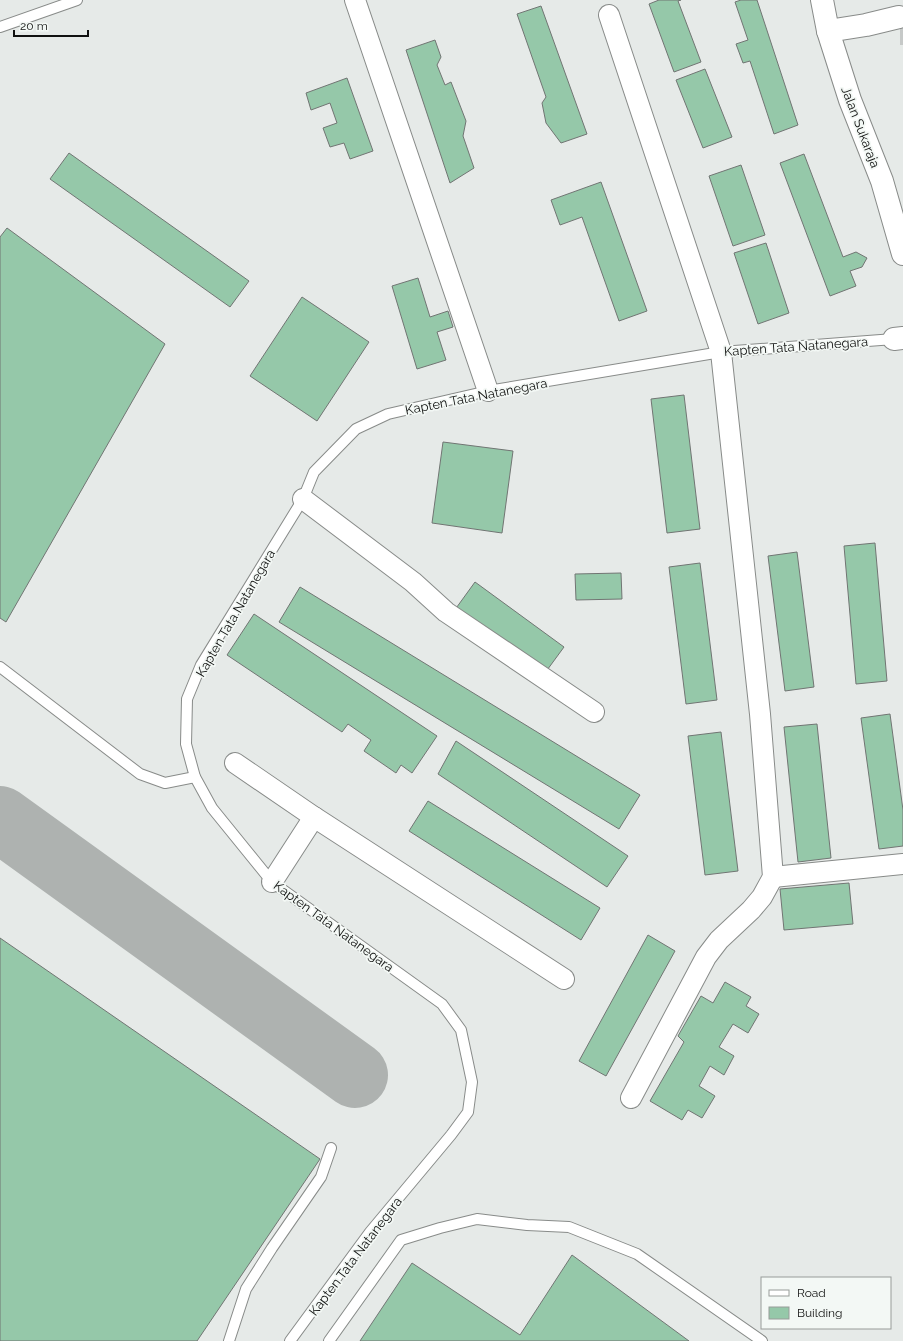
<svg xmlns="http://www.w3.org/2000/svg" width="903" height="1341" font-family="Raleway,sans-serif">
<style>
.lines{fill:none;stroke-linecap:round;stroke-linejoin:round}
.taxiway{stroke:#aeb2b0;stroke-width:66}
.building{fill:#95c8a9;stroke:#717573}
.secondary-tunnel{stroke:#c6c9c8;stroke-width:22;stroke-dasharray:22 11;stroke-linecap:butt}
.service-casing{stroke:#888b89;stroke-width:12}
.minor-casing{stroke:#888b89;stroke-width:22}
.secondary-casing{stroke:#888b89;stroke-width:24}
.service{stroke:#fff;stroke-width:10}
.minor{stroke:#fff;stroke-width:20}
.secondary{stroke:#fff;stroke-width:22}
.labels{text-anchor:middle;stroke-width:3.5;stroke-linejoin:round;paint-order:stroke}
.street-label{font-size:13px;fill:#101110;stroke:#f3f8f5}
</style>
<rect width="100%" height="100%" fill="#e6eae8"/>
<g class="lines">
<polyline class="taxiway" points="0,819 355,1075"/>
</g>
<g class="building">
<polygon points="659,0 681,0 678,1 701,62 674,72 649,4"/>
<polygon points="741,0 757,0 798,125 774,134 750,61 743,63 736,44 748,40 735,2"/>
<polygon points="541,6 587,134 561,143 546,123 542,103 546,97 517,14"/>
<polygon points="435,40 441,57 437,65 445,85 451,82 466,121 463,136 474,168 450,183 406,50"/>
<polygon points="705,69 732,137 703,148 676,80"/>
<polygon points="347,78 373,151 350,159 344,143 330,147 323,128 337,123 330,103 311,110 306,93"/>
<polygon points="69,153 249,281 230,307 50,179"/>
<polygon points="804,154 843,257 856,252 867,258 862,267 850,271 856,286 830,296 780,163"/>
<polygon points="741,165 765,235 733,246 709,176"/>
<polygon points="601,182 647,311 619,321 582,217 560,225 551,200"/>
<polygon points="7,228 165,344 6,622 0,618 0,237"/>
<polygon points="766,243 789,313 758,324 734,253"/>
<polygon points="418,278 430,317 448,311 453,327 437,332 446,360 417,369 392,286"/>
<polygon points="302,297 369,342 317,421 250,376"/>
<polygon points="684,395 700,529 667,533 651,399"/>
<polygon points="443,442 513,451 502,533 432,523"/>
<polygon points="875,543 887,681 856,684 844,546"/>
<polygon points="797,552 814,687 785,691 768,556"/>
<polygon points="700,563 717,700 686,704 669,567"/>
<polygon points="621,573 622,599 576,600 575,574"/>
<polygon points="475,582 564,647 542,677 454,611"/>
<polygon points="300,587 640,795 619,829 279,622"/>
<polygon points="254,614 437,736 412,773 401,765 396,773 364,751 371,740 348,724 342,732 227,655"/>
<polygon points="890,714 903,810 903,846 879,849 861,718"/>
<polygon points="817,724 831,858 798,862 784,727"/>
<polygon points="721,732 738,871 705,875 688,736"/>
<polygon points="456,741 628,856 607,887 438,774"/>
<polygon points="428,801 600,908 581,940 409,831"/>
<polygon points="849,883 853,924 784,930 780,889"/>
<polygon points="648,935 675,951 606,1076 579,1061"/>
<polygon points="0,938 320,1159 197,1341 0,1341"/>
<polygon points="725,982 751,997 746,1006 759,1014 748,1033 733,1024 719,1047 734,1056 724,1075 710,1066 699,1086 715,1096 702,1118 688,1110 682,1120 650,1101 684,1042 678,1036 701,996 713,1003"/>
<polygon points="572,1255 689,1341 360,1341 412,1263 520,1335"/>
</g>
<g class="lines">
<polyline class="secondary-tunnel" points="900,34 903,34"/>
<g class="service-casing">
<g id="service">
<polyline points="0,27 77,0"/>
<polyline points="0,667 140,774 165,783 195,777"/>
<polyline points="229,1341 246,1289 272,1248 321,1177 331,1148"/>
<polyline points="290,1341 370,1232 451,1135 468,1112 472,1082 461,1030 442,1004 272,882 212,808 195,777 186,744 187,699 201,665 303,499 314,472 356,429 388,414 488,391 721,352 894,339"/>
<polyline points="329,1341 401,1240 440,1228 477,1219 527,1225 569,1227 637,1254 762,1341"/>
</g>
</g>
<g class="minor-casing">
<g id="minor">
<polyline points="355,0 488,391"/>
<polyline points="609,15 721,352 760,714 773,877 762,897 751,910 719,940 706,957 631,1098"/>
<polyline points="303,499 413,582 446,612 594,712"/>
<polyline points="235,763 314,817 564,979"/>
<polyline points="773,877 903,864"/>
<polyline points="272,882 314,817"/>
</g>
</g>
<g class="secondary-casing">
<g id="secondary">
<polyline points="822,0 828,31 850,100 882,181 903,254"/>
<polyline points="828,31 866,25 899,17"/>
<polyline points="894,339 903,338"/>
</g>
</g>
<use href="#service" class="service"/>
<use href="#minor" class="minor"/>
<use href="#secondary" class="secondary"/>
</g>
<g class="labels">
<g class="street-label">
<text transform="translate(861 127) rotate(69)" y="5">Jalan Sukaraja</text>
<text transform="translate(796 346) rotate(-4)" y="5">Kapten Tata Natanegara</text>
<text transform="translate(476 396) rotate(-11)" y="5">Kapten Tata Natanegara</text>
<text transform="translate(235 613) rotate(-60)" y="5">Kapten Tata Natanegara</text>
<text transform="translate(334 926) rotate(36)" y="5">Kapten Tata Natanegara</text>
<text transform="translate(355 1256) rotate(-53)" y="5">Kapten Tata Natanegara</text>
</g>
</g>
<rect x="761" y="1277" width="130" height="52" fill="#f3f8f5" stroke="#989c99"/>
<rect x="769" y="1290" width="20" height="6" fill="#ffffff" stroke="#989c99"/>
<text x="797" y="1297" font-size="12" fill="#101110">Road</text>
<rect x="769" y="1307" width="20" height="12" fill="#95c8a9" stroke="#989c99"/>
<text x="797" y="1317" font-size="12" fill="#101110">Building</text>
<path d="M14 30v6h74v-6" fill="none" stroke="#101110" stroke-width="2"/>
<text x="20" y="30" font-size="12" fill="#101110" stroke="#f3f8f5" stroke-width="3" paint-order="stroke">20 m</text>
</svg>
